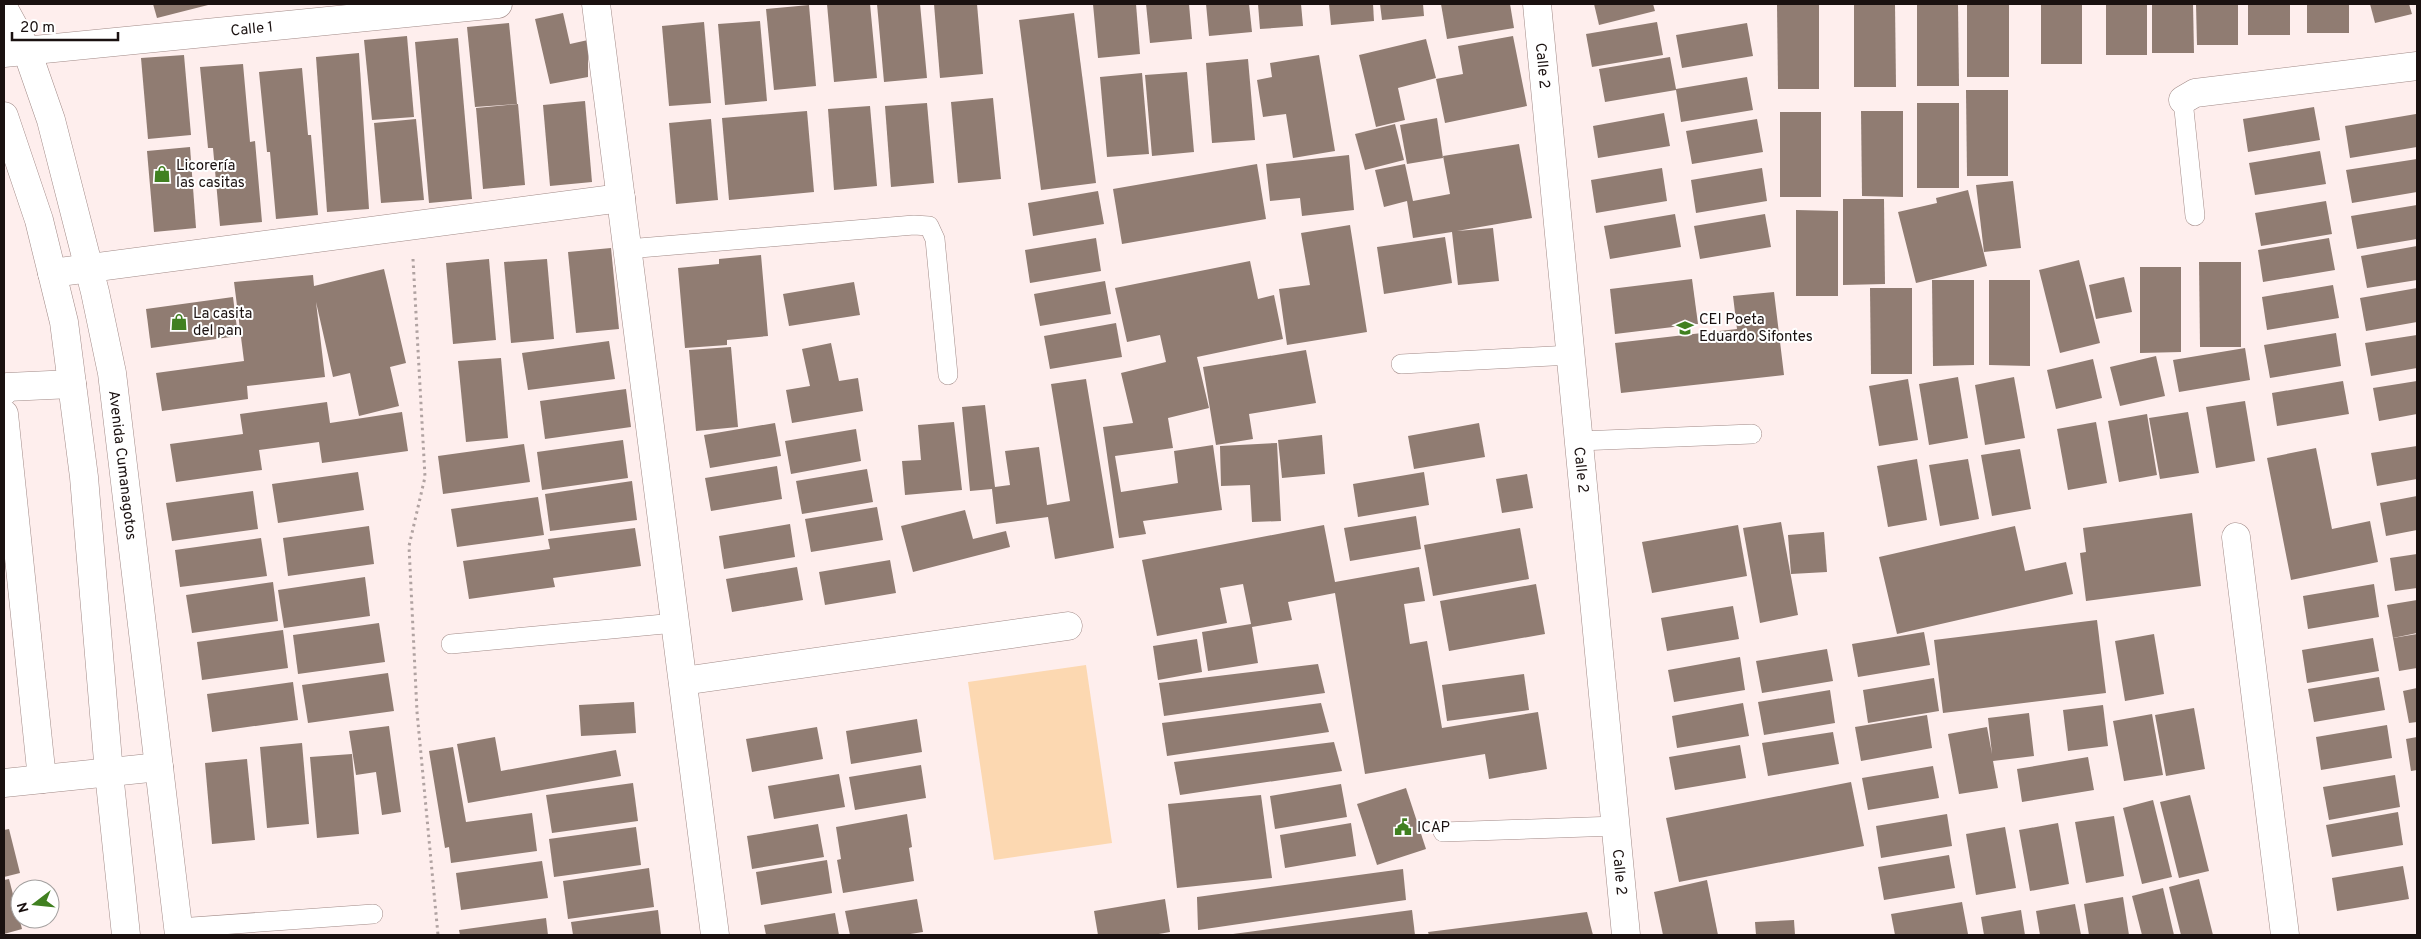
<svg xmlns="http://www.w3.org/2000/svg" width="2421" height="939" font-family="Overpass,sans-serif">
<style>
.green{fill:#fcd8b1}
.building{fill:#907c72}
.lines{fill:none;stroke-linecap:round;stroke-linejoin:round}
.lane-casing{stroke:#a18a87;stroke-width:20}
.street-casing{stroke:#a18a87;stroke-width:29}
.secondary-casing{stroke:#a18a87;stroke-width:29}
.path{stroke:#b0a2a1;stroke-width:3;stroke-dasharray:2.5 4;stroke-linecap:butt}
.lane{stroke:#fff;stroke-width:19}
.street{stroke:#fff;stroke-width:28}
.secondary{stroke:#fff;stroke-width:28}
.labels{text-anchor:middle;stroke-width:4;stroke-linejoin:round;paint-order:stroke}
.street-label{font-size:15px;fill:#1a1110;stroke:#fff}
.poi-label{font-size:15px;fill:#1a1110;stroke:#fff;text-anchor:start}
</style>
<rect width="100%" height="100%" fill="#feeeed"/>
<polygon class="green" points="1086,665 1112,843 994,860 968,682"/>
<g class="building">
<polygon points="153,4 212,4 157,18"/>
<polygon points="827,4 870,4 877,78 834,82"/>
<polygon points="877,4 920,4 927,78 884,82"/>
<polygon points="934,4 977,4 983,74 940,78"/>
<polygon points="1093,4 1136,4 1140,54 1098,58"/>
<polygon points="1146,4 1189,4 1192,39 1150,43"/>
<polygon points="1206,4 1249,4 1252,32 1209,36"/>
<polygon points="1258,4 1301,4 1303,26 1260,29"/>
<polygon points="1329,4 1373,4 1374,21 1331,25"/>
<polygon points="1380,4 1423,4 1424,16 1382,20"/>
<polygon points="1441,4 1510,4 1514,28 1447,39"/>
<polygon points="1594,4 1653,4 1655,11 1599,25"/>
<polygon points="1777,4 1819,4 1819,89 1778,89"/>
<polygon points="1854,4 1895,4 1896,87 1854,87"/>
<polygon points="1917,4 1958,4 1959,86 1917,86"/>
<rect x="1967" y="4" width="42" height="73"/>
<rect x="2041" y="4" width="41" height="60"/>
<rect x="2106" y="4" width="41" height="51"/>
<polygon points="2152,4 2193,4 2194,53 2152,53"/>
<polygon points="2196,4 2238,4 2238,45 2197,45"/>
<rect x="2248" y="4" width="42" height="31"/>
<rect x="2307" y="4" width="42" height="29"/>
<polygon points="2370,4 2409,4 2412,14 2375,23"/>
<polygon points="809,5 816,86 774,90 766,9"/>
<polygon points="563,13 570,44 588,40 588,77 550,84 535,19"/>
<polygon points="1074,13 1096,183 1041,190 1019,20"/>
<polygon points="760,21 767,101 725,105 718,24"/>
<polygon points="704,22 711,103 669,106 662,26"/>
<polygon points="1657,22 1663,55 1592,67 1586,34"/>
<polygon points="509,23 517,104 475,107 467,27"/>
<polygon points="1747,23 1753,56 1682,68 1676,35"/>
<polygon points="407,36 414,117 372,120 364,40"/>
<polygon points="1513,36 1527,106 1445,123 1436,79 1463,74 1458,46"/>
<polygon points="458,38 472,199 429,203 415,42"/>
<polygon points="1426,39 1436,78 1398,88 1405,120 1376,127 1359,55"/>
<polygon points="359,53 369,209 327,212 316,57"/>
<polygon points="184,55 191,135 148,139 141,58"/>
<polygon points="1319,55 1335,151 1293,158 1286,114 1263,117 1257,80 1272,77 1270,63"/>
<polygon points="1670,57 1676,89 1747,77 1753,110 1681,122 1676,90 1605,102 1599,69"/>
<polygon points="1248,59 1255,140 1212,143 1206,63"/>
<polygon points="243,64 250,142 255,141 262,222 220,226 213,148 208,148 200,67"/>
<polygon points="302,68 308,135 311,135 318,215 276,219 270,152 267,152 259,72"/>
<polygon points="1187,72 1194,152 1152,156 1145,75"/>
<polygon points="1142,73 1149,154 1107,157 1100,77"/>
<polygon points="1966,90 2008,90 2008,176 1967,176"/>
<polygon points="993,98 1001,179 958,183 951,102"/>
<polygon points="585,101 592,182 550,186 543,105"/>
<polygon points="927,103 934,183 891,187 885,106"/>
<rect x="1917" y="103" width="42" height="85"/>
<polygon points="518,104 525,185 483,189 476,108"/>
<polygon points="870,106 877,186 834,190 828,109"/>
<polygon points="2314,107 2320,140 2248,152 2243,119"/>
<polygon points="807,111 814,192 729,200 722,118"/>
<polygon points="1861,111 1903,111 1903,197 1862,196"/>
<rect x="1780" y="112" width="41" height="85"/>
<polygon points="1664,113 1670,146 1598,158 1593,126"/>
<polygon points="2416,114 2417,147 2350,158 2345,126"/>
<polygon points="1437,118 1443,158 1407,164 1400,125"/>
<polygon points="416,119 424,200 381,203 374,123"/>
<polygon points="711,119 718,200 676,204 669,123"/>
<polygon points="1757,119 1763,152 1692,164 1686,131"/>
<polygon points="1395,124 1404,160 1365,170 1355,134"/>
<polygon points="1519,144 1532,218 1457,231 1493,228 1499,281 1458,285 1452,232 1413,238 1407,201 1384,207 1375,170 1405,164 1413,201 1450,194 1443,156"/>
<polygon points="190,147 196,228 154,232 147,151"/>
<polygon points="2320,151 2326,184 2255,195 2249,163"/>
<polygon points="1349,155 1354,210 1302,216 1300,198 1270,201 1266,164"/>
<polygon points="2417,159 2417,192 2352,203 2346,170"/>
<polygon points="1257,164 1266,219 1122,244 1113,189"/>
<polygon points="1662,168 1667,201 1596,213 1591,180"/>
<polygon points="1762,168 1767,201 1696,213 1691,180"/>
<polygon points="2013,181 2021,248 1984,252 1976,185"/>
<polygon points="1968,190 1987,266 1916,283 1898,212 1937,203 1936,198"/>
<polygon points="1098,191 1104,224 1033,236 1028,203"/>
<polygon points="1843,199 1884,199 1885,284 1843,285"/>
<polygon points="2326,201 2332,234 2261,246 2255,213"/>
<polygon points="2417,205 2417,239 2357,249 2351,216"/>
<polygon points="1796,210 1838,211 1838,296 1796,296"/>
<polygon points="1675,214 1681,247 1610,259 1604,226"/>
<polygon points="1765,214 1771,247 1700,259 1694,226"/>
<polygon points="1350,225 1367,332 1287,345 1279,289 1310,285 1301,233"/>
<polygon points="1445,237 1452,283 1384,294 1377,247"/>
<polygon points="1096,238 1101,271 1030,283 1025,250"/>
<polygon points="2329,238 2335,270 2263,282 2258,250"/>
<polygon points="2417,246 2417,280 2367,288 2361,256"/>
<polygon points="611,248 619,329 576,333 568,252"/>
<polygon points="761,255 768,336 727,340 727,345 685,348 678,268 719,264 719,259"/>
<polygon points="489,259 496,340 453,344 446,263"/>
<polygon points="547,259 554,339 511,343 504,262"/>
<polygon points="2079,260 2100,343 2060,353 2039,270"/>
<polygon points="1250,261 1258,299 1274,295 1283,339 1197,357 1209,408 1168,418 1173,448 1115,456 1121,492 1178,483 1174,451 1213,445 1222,510 1143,521 1146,534 1119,538 1103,427 1133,423 1121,373 1166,362 1160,335 1127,342 1115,288"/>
<polygon points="2199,262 2241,262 2241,347 2200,347"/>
<polygon points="2140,267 2181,267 2181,352 2140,353"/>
<polygon points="384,269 406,363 390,367 399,406 359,416 350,373 333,377 316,302 325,377 247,386 248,399 162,411 156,373 244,361 234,282 313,275 314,286"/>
<polygon points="2124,277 2132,312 2096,319 2089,285"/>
<polygon points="1692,279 1698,324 1615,334 1610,289"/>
<polygon points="1932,280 1974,280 1974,365 1933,366"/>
<polygon points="1989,280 2030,280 2030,366 1989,365"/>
<polygon points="1105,281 1111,314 1040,326 1034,294"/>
<polygon points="854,282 860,315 789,326 783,294"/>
<polygon points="2333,285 2339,318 2267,330 2262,297"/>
<polygon points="1870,288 1912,288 1912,374 1871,374"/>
<polygon points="2417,288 2417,322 2366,331 2360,298"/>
<polygon points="1774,292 1784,375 1621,393 1615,343 1737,329 1733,296"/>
<polygon points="233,297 238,336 151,348 146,309"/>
<polygon points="1116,323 1122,357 1050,369 1044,336"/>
<polygon points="2336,333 2341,366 2270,378 2264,345"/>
<polygon points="2417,335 2417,368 2371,376 2365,343"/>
<polygon points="609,341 615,379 528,390 522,353"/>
<polygon points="831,343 839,381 858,378 863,411 792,423 786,390 810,386 802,349"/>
<polygon points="731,347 738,427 696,431 689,350"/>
<polygon points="2245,348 2250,380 2179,392 2173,360"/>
<polygon points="1306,350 1316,403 1249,414 1253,439 1216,445 1203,367"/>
<polygon points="2156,356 2165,396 2120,406 2110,367"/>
<polygon points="501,358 508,438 466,442 458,361"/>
<polygon points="2093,359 2102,398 2056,409 2047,370"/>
<polygon points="1958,377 1968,438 1929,445 1919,384"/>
<polygon points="2014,377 2025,438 1985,445 1975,385"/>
<polygon points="1086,379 1114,548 1055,559 1048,517 996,524 992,489 970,491 962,407 985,405 995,487 1010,485 1005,451 1039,447 1047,505 1070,501 1051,384"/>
<polygon points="1908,379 1918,440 1879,446 1869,386"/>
<polygon points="2343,381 2349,414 2277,426 2272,393"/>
<polygon points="2417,381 2417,414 2379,421 2373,388"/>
<polygon points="626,389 631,427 545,439 540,401"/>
<polygon points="2245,401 2255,461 2216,468 2206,407"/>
<polygon points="327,402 330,423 402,412 408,451 322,463 319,442 259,450 262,470 176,482 170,444 243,434 240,414"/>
<polygon points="2188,412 2199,473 2160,479 2149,418"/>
<polygon points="2147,414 2157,475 2119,482 2108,421"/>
<polygon points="954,422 962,490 905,495 902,461 921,460 918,425"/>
<polygon points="2096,422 2107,483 2068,490 2057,429"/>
<polygon points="775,423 781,456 710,468 704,435"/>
<polygon points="1479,423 1485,457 1414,469 1408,436"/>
<polygon points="856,429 861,461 791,474 785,441"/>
<polygon points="1322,435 1325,474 1282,478 1278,440"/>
<polygon points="623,440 628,478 542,490 537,452"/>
<polygon points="1277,443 1281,521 1252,522 1250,485 1221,486 1220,446"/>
<polygon points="524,444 530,482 443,494 438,456"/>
<polygon points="2417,446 2417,479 2377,486 2371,453"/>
<polygon points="2316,448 2332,529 2370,521 2378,562 2291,580 2267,458"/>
<polygon points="2020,449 2031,509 1992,516 1981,455"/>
<polygon points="1917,459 1927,520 1888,527 1877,466"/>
<polygon points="1968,459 1979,519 1940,526 1929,465"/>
<polygon points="777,466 782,499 711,511 705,478"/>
<polygon points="867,469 873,502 802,514 796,481"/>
<polygon points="358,472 364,510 278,523 272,484"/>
<polygon points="1424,472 1429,505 1358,517 1353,484"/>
<polygon points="1527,474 1533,508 1502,513 1496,479"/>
<polygon points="632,481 637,520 550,531 545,494"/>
<polygon points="253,491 258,529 172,541 166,503"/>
<polygon points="2417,496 2417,530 2386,536 2380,503"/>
<polygon points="538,497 544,535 457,547 451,509"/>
<polygon points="877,507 883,540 811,552 805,519"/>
<polygon points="965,510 973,539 1006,531 1010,547 913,572 901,526"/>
<polygon points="2192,513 2201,586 2086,601 2080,553 2086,552 2083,528"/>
<polygon points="1416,516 1421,549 1350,561 1344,528"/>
<polygon points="1781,522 1798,615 1760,623 1743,528"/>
<polygon points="790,524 795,557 724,569 719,536"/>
<polygon points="1324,525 1335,582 1419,567 1425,601 1404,604 1410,644 1427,641 1442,728 1538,712 1547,769 1489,779 1485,754 1365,774 1335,593 1288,602 1292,620 1252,627 1258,663 1208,671 1202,632 1251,624 1243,584 1220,588 1227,623 1157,636 1142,560"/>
<polygon points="1738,525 1747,576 1652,593 1642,542"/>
<polygon points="369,526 374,564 288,576 283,538"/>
<polygon points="2015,526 2025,571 2066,562 2073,594 1897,634 1879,557"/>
<polygon points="635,528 641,566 553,578 555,587 469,599 463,561 550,549 548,539"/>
<polygon points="1520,528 1529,579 1433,596 1424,545"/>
<polygon points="1824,532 1827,572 1791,574 1788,535"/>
<polygon points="261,538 267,576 180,587 175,550"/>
<polygon points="2417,554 2417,588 2395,591 2390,558"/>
<polygon points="890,560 896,593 825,605 819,572"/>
<polygon points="797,567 803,600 732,612 726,579"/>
<polygon points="365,577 370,616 284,628 278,590"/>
<polygon points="273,582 278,621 192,633 186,595"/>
<polygon points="1536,584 1545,634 1449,651 1440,601"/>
<polygon points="2374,584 2379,617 2308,629 2303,596"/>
<polygon points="2417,600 2417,633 2393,638 2387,605"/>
<polygon points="1733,606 1739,639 1667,651 1661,618"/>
<polygon points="2097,620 2106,693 1943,713 1934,640"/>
<polygon points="379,623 385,662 298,674 293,635"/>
<polygon points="283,630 288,668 202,680 197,642"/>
<polygon points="1924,632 1930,665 1858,677 1852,644"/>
<polygon points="2154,634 2164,694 2125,701 2115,641"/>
<polygon points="2417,634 2417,668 2399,671 2393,638"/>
<polygon points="2373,638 2379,671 2307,683 2302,650"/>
<polygon points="1197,639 1202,672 1158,680 1153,646"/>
<polygon points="1827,649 1833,681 1762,693 1756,661"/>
<polygon points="1740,657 1745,690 1674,702 1668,670"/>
<polygon points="1318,664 1325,693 1164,716 1159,683"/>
<polygon points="388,673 394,711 308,723 302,685"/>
<polygon points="1524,674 1529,710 1447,721 1442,685"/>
<polygon points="2379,677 2385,710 2314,722 2308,689"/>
<polygon points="1934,678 1939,711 1868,723 1863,690"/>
<polygon points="293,682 298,720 212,732 207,694"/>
<polygon points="2417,688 2417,722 2409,723 2403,691"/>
<polygon points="1830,690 1835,723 1764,735 1758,702"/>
<polygon points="634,702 636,733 581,736 579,705"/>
<polygon points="1321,703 1329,732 1167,756 1162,723"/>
<polygon points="1743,703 1749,736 1677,748 1672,716"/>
<polygon points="2103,705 2108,746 2068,751 2063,710"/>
<polygon points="2194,708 2205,769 2166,776 2155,715"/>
<polygon points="2029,713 2034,756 1993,761 1998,788 1959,794 1948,734 1987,727 1992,754 1988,718"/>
<polygon points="2152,714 2163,775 2124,781 2113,721"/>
<polygon points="1927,715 1932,748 1861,761 1855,727"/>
<polygon points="917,719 922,752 851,764 846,731"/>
<polygon points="2387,725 2392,758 2321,770 2316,737"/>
<polygon points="389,726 401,812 382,815 376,772 356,775 349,731"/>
<polygon points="817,727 823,759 752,772 746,739"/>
<polygon points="1833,732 1839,764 1768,776 1762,743"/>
<polygon points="495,737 501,771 616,750 621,776 468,803 457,744"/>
<polygon points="2417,737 2417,770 2411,771 2406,739"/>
<polygon points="1334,742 1342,771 1180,795 1174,762"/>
<polygon points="302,743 309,824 267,828 260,747"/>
<polygon points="1740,745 1746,778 1675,790 1669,757"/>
<polygon points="453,747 466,822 532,813 537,851 451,863 449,847 445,848 429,751"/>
<polygon points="352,754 359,834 317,838 310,757"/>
<polygon points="2088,757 2094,790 2022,802 2017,769"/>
<polygon points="247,759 255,840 212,844 205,763"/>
<polygon points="921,765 926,798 855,810 849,777"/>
<polygon points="1933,766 1939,798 1868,810 1862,778"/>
<polygon points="839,774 845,807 774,819 768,786"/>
<polygon points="2395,775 2400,807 2329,820 2323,787"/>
<polygon points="1851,782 1864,846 1679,882 1666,818"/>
<polygon points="633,783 638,821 552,833 546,795"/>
<polygon points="1341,784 1347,817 1275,829 1270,796"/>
<polygon points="1406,788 1426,849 1377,865 1357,804"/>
<polygon points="1261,795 1272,878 1177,888 1168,804"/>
<polygon points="2190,795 2209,871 2179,878 2160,802"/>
<polygon points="2153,800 2172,877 2142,884 2123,808"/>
<polygon points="2398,812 2403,845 2332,857 2326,825"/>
<polygon points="907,814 912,847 909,848 914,881 843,893 837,860 841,859 836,827"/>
<polygon points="1947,814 1952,846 1881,858 1876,826"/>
<polygon points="2114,816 2124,876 2086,883 2075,822"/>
<polygon points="1351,823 1356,856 1285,868 1280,835"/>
<polygon points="2058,823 2069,884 2030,891 2019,830"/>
<polygon points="818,824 824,857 752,869 747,836"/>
<polygon points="636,827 641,865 554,877 549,839"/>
<polygon points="2005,827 2016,888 1976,895 1966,834"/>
<polygon points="9,829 20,873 4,877 4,830"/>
<polygon points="1949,855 1955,888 1884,900 1878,867"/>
<polygon points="827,860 832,893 761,905 756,872"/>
<polygon points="542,861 548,898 461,910 456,873"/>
<polygon points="2403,866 2409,899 2337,911 2332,878"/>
<polygon points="649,868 654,907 568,919 563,881"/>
<polygon points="1403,869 1406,900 1198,930 1197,897"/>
<polygon points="9,879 22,929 4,934 4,880"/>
<polygon points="2199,879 2213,935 2181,935 2169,887"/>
<polygon points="1707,880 1718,935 1663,935 1654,892"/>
<polygon points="2163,888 2174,935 2142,935 2132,896"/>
<polygon points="2123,897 2129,935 2089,935 2084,904"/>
<polygon points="917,899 923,932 904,935 850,935 845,911"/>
<polygon points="1165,899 1170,932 1153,935 1098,935 1094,911"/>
<polygon points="1962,902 1968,934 1895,935 1891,914"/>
<polygon points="2075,904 2081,935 2040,935 2036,911"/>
<polygon points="658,910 661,935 573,935 571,922"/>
<polygon points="1412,910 1415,935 1233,935 1233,934"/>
<polygon points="2021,910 2025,935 1984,935 1981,917"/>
<polygon points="1587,912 1593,935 1429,935 1428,932"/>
<polygon points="835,913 839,935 766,935 764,925"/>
<polygon points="546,918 548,935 460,935 459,930"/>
<polygon points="1794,920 1795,935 1756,935 1755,922"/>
</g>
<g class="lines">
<g class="lane-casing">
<g id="lane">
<polyline points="2183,100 2195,216"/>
<polyline points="627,249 914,225 929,226 935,239 948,375"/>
<polyline points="1401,364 1571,355"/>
<polyline points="1579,441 1752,434"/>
<polyline points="451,644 675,623"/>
<polyline points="1443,832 1616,826"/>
<polyline points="178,928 373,914"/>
</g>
</g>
<g class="street-casing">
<g id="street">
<polyline points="596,4 715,935"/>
<path id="s1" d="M1537,4l89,931"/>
<path id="s2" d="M4,53l494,-49"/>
<polyline points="2183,100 2195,93 2417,66"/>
<polyline points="52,273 621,198"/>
<polyline points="4,391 7,387 72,384"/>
<polyline points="4,414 42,779"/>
<polyline points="2236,537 2285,935"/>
<polyline points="683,681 1068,626"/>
<polyline points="4,783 159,767"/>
</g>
</g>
<g class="secondary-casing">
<g id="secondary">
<path id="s3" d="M4,9l23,42 24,69 44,172 17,81 67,562"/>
<polyline points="4,116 39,220 64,322 84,477 109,773 126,935"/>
</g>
</g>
<polyline class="path" points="413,259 425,477 409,546 417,712 438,935"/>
<use href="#lane" class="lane"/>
<use href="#street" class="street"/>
<use href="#secondary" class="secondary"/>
</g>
<defs>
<g id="shop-bare" transform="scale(1.35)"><path d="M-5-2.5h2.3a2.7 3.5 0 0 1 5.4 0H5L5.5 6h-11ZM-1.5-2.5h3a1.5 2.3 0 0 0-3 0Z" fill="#408020" stroke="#fff" stroke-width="2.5" paint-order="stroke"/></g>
<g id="school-bare" transform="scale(1.35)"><path d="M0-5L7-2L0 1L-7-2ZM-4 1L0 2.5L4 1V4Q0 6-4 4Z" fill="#408020" stroke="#fff" stroke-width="2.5" paint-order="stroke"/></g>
<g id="civic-bare" transform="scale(1.35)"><path d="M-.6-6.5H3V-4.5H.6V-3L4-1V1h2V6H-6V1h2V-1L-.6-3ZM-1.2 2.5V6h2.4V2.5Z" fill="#408020" stroke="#fff" stroke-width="2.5" paint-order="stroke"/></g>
</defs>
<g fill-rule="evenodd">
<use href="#shop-bare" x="162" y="174"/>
<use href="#shop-bare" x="179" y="322"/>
<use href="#school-bare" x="1685" y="328"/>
<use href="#civic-bare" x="1403" y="827"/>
</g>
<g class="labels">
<g class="street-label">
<text dy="5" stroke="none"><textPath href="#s2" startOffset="249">Calle 1</textPath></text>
<text dy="5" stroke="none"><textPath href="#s1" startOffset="62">Calle 2</textPath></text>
<text dy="5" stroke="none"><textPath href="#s3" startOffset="474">Avenida Cumanagotos</textPath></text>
<text dy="5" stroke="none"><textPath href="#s1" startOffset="468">Calle 2</textPath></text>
<text dy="5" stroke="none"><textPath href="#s1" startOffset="872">Calle 2</textPath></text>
</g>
<g class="poi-label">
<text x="176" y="170">Licorería<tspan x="176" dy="17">las casitas</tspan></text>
<text x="193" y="318">La casita<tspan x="193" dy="17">del pan</tspan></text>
<text x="1699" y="324">CEI Poeta<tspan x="1699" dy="17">Eduardo Sifontes</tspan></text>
<text x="1417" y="832">ICAP</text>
</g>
</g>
<rect width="2421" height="939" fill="none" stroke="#1a1110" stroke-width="10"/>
<g transform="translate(35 904) rotate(254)"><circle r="24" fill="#ffffff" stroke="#a3a09f"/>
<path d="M0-4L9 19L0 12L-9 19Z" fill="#408020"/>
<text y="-8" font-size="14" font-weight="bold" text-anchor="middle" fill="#1a1110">N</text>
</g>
<path d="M12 32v8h106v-8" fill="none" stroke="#1a1110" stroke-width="2.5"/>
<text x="20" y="32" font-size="15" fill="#1a1110" stroke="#ffffff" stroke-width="4" paint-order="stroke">20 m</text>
</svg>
